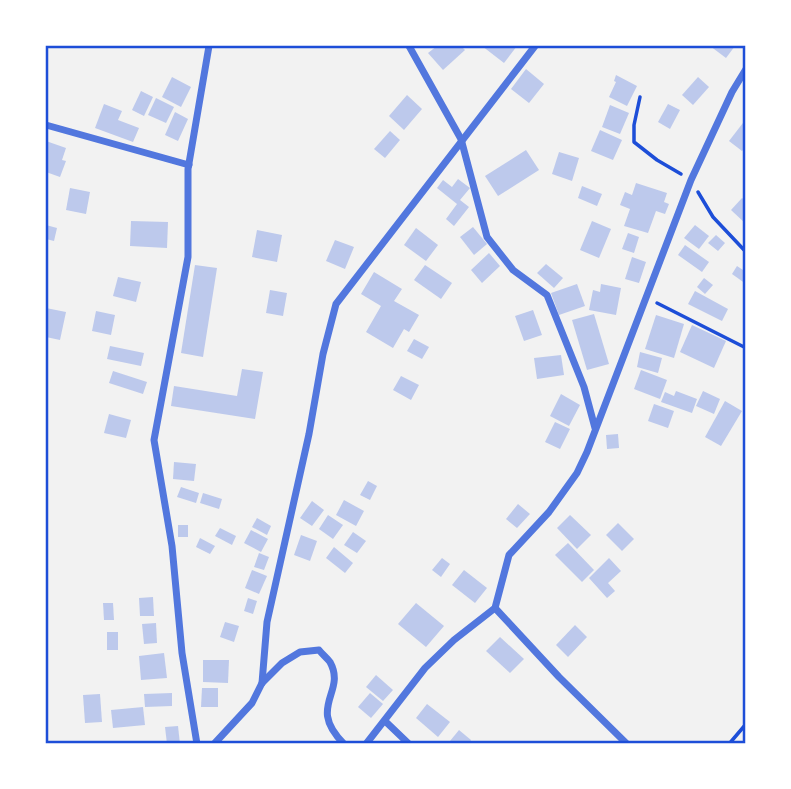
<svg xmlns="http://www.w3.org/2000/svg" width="791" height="789" font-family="Lato,sans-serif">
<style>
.building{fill:#bdc9ec}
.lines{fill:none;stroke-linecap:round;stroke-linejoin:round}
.path{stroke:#1d4ed8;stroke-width:3.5}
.minor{stroke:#5277de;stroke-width:7}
.neatline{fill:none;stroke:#1d4ed8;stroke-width:2.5}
</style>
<rect width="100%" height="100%" fill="#f2f2f2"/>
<g class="building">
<polygon points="437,46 461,46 465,50 443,70 428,53"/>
<polygon points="482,46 517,46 504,63"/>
<polygon points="710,46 735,46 726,58"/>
<polygon points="526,69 544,84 529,103 511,89"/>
<polygon points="616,75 637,86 627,106 609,97 616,82 614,81"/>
<polygon points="172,77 191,87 181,107 162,97"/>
<polygon points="698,77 709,87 693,105 682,95"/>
<polygon points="141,91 153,97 144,116 132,110"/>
<polygon points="407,95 422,109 404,130 389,116"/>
<polygon points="156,98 174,107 166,123 148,115"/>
<polygon points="104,104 122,111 118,120 139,128 133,142 95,128"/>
<polygon points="668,104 680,110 670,129 658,122"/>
<polygon points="610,105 629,113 620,134 602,127"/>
<polygon points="175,112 188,119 178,141 165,135"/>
<polygon points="746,119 746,147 742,151 729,141"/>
<polygon points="600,130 622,140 613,160 591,151"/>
<polygon points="390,131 400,140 385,158 374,149"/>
<polygon points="46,141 66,148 62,160 66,161 60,177 46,172"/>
<polygon points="526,150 539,170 498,196 485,176"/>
<polygon points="559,152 579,158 572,181 552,174"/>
<polygon points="458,179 470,188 460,200 469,207 454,226 446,219 457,204 437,188 443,180 452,187"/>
<polygon points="636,183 667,193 664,202 669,204 665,214 656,211 648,233 624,226 630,209 620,205 625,192 632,195"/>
<polygon points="582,186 602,194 597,206 578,198"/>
<polygon points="70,188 90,192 86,214 66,210"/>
<polygon points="742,198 746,201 746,224 731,210"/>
<polygon points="131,221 168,222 167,248 130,246"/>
<polygon points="592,221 611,229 599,258 580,250"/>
<polygon points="46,225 57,228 54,241 46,239"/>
<polygon points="695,225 709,236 699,249 684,238"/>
<polygon points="473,227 487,244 474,255 460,237"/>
<polygon points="416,228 438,245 426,261 404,245"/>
<polygon points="257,230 282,235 277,262 252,257"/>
<polygon points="628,233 639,237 634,253 622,249"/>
<polygon points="716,235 725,243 718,251 708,243"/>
<polygon points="335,240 354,247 345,269 326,261"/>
<polygon points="685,245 709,262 702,272 678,255"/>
<polygon points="489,253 500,266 482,283 471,270"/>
<polygon points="632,257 646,262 639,283 625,279"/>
<polygon points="546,264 563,278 554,288 537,273"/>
<polygon points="195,265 217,268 203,357 181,353"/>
<polygon points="425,265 452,283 441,299 414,280"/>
<polygon points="737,266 746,272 746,284 732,274"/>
<polygon points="374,272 402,289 394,301 419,315 409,332 404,329 393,348 366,332 381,306 361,294"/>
<polygon points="118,277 141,282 136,302 113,296"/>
<polygon points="704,278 713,285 705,294 697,287"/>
<polygon points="577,284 585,306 559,315 551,293"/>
<polygon points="601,284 621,288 616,315 589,310 593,290 600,292"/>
<polygon points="270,290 287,293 283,316 266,313"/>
<polygon points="695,291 728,309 722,321 688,304"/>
<polygon points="46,308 66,312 60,340 46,337"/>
<polygon points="533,310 542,335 524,341 515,316"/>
<polygon points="96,311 115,315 111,335 92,331"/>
<polygon points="594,314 609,364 587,370 572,320"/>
<polygon points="656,315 684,324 674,358 645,349"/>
<polygon points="692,325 726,341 714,368 680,352"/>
<polygon points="414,339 429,347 422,359 407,351"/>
<polygon points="110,346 144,353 141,366 107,359"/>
<polygon points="640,352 662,358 658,373 637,367"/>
<polygon points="561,355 564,375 537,379 534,358"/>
<polygon points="242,369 263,372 255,419 171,406 174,386 237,396"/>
<polygon points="641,370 667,380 660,399 634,389"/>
<polygon points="113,371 147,382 143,394 109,383"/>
<polygon points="401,376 419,385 411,400 393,390"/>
<polygon points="676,391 697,399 692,413 661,402 665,392 674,396"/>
<polygon points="703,391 720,399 714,414 696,406"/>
<polygon points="561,394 580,405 569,426 550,416"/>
<polygon points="725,401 742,411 721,446 705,437"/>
<polygon points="654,404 674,411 668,428 648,421"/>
<polygon points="109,414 131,420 126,438 104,433"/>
<polygon points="555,422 570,429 560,449 545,442"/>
<polygon points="618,434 619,448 607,449 606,435"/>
<polygon points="174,462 196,464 194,481 173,479"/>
<polygon points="368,481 377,486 370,500 360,495"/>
<polygon points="181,487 199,493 196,503 177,497"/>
<polygon points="203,493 222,499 219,509 200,503"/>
<polygon points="344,500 364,511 356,526 336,515"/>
<polygon points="312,501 324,510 312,526 300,518"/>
<polygon points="518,504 530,514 517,528 506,519"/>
<polygon points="328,515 343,525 333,539 319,529"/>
<polygon points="570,515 591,535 577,549 557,528"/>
<polygon points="257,518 271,526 267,535 252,527"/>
<polygon points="618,523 634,539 622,551 606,535"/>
<rect x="178" y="525" width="10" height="12"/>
<polygon points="220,528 236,536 232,545 215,536"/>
<polygon points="251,530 268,539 261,552 244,543"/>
<polygon points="353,532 366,541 357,553 344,545"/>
<polygon points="301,535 317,541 310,561 294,555"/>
<polygon points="200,538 215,546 210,554 196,547"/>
<polygon points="568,543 594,570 582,582 555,555"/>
<polygon points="334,547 353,563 345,573 326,558"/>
<polygon points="259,553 269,557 264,570 254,567"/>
<polygon points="442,558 450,564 441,577 432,570"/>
<polygon points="609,558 621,571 608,583 615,591 607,598 589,578"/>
<polygon points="252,570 267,576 259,594 245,588"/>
<polygon points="464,570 487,588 475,603 452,585"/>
<polygon points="153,597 154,616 140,616 139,598"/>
<polygon points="248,598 257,601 253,614 244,611"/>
<polygon points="103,603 113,603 114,620 104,620"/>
<polygon points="416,603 444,626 426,647 398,624"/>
<polygon points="225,622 239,626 234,642 220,637"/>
<polygon points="156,623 157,643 144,644 142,624"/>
<polygon points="575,625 587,637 568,657 556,645"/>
<rect x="107" y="632" width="11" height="18"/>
<polygon points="500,637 524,659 510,673 486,651"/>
<polygon points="164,653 167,678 141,680 139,656"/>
<polygon points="203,660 229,660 228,683 203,682"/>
<polygon points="376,675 393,690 383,701 366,687"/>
<polygon points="202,688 218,688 218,707 201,707"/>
<polygon points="172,693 172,706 145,707 144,694"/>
<polygon points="370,693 383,704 371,718 358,707"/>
<polygon points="100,694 102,722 85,723 83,695"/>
<polygon points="427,704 450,722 438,737 416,718"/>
<polygon points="143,707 145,725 113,728 111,710"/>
<polygon points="178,726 180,744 167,744 165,727"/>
<polygon points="459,730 471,740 469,744 453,744 450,741"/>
</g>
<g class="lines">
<g class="path">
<polyline points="640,97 634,125 634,142 657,160 681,174"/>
<polyline points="698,192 713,217 746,252"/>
<polyline points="657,303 746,348"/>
<polyline points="729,744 746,724"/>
</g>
<g class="minor">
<polyline points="409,46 461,139 487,237 513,270 547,295 584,387 595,428"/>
<polyline points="46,125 189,165"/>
<polyline points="495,608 559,677 627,744"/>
<polyline points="262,683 267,622 309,434 323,354 336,304 535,46"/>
<polyline points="385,721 409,744"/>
<polyline points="197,744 182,653 172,546 154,440 188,257 188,169 209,46"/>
<path d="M214,744l38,-41 10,-20 20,-20 18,-11 19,-2c3,4 8,8 11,12 17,31 -24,44 14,82"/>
<polyline points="366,744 425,668 454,640 495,608 509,555 549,512 577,473 587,452 691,180 732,92 746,69"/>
</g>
</g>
<rect width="791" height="789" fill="none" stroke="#ffffff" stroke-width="94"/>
<rect x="47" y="47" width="697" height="695" class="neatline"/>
</svg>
